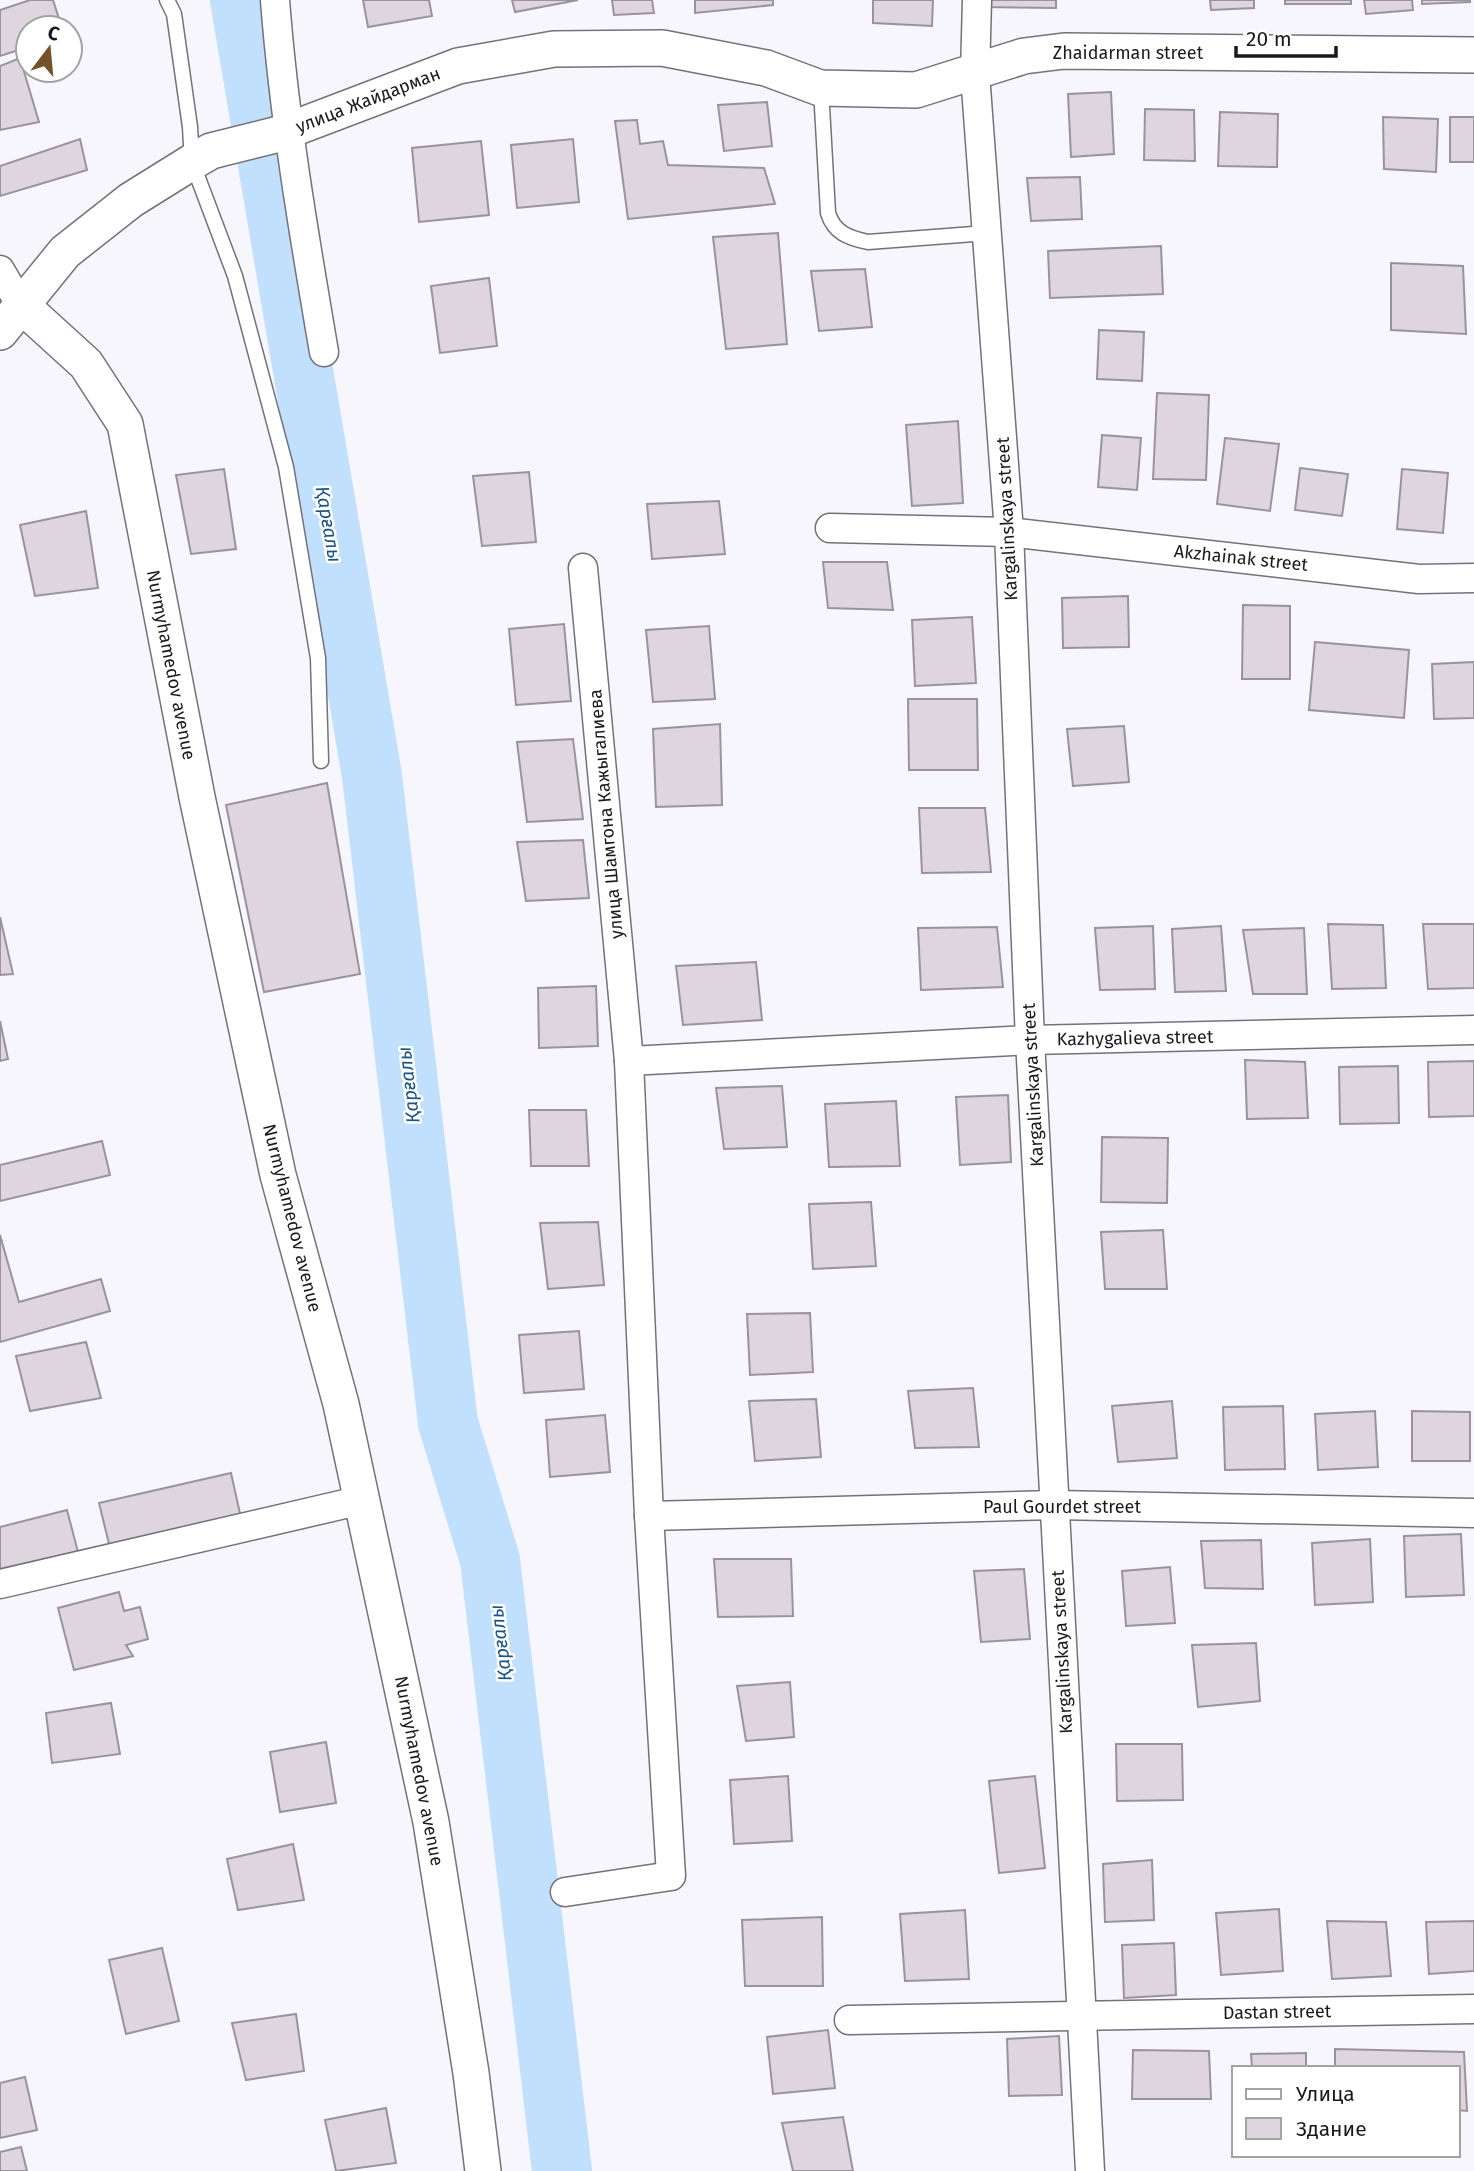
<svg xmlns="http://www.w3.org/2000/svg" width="1474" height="2171" font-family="'Fira Sans',sans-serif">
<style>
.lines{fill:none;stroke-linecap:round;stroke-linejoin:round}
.river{stroke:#c0e0fd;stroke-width:60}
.building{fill:#ded5de;stroke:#9b939b;stroke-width:2}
.service-casing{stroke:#74717b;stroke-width:17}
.minor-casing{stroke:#74717b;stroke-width:31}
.tertiary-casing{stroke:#74717b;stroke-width:38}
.service{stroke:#fff;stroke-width:14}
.minor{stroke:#fff;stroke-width:28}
.tertiary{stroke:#fff;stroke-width:35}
.labels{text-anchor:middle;stroke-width:5;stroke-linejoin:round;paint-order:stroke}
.street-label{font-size:18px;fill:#1a191d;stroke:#fff}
.water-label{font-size:19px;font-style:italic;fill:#1b5482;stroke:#fff}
</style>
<rect width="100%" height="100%" fill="#f8f6fd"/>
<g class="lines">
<polyline class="river" points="240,0 372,776 448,1423 490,1560 562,2171"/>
</g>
<g class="building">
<polygon points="30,0 53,0 62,28 28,28 28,47 0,56 0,10"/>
<polygon points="363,0 429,0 432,16 368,27"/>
<polygon points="512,0 578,0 515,12"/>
<polygon points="612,0 652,0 654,13 614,15"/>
<polygon points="695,0 773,0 773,5 695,13"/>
<polygon points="873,0 933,0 932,26 873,23"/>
<polygon points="984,0 1056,0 1056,8 984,7"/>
<polygon points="1210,0 1254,0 1254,8 1211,10"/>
<rect x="1285" y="0" width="66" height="4"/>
<polygon points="1364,0 1412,0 1413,10 1366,14"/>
<polygon points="1422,0 1470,0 1470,2 1422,4"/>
<polygon points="20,58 39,122 0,130 0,66"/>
<polygon points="1111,92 1114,154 1071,157 1068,94"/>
<polygon points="767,102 772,146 724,151 718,105"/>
<polygon points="1145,109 1194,110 1195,161 1144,160"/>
<polygon points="1220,112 1278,114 1277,167 1218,166"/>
<polygon points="1383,117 1438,119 1436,172 1384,169"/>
<rect x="1450" y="117" width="24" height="45"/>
<polygon points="637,120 640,144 663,141 668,165 764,168 775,204 628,219 615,121"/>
<polygon points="80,139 87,170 0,196 0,166"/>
<polygon points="573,139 579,202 517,208 511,145"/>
<polygon points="481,141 489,215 419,222 412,148"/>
<polygon points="1080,177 1082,219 1031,221 1027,178"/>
<polygon points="778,233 787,344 726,349 713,237"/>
<polygon points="1161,246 1163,294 1050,298 1048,251"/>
<polygon points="1391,263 1463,266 1466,334 1391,330"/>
<polygon points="865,269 872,327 819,331 811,271"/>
<polygon points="489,278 497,346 440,353 431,286"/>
<polygon points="1099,330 1144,332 1142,381 1097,379"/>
<polygon points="1157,393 1209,395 1206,480 1153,479"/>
<polygon points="958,421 963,503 912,506 906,425"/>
<polygon points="1102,435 1141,438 1137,490 1098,487"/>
<polygon points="1225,438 1279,444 1270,511 1217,504"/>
<polygon points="1300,468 1348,474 1342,516 1295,510"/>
<polygon points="224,469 236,549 191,554 176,475"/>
<polygon points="1402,469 1448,473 1443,533 1397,529"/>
<polygon points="529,472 536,542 482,546 473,476"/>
<polygon points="719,501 725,554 652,559 647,504"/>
<polygon points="86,511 98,588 35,596 20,525"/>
<polygon points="823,562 887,562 893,610 828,608"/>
<polygon points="1128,596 1129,647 1063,648 1062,598"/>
<polygon points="1243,605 1290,606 1290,679 1242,679"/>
<polygon points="972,617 976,683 915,686 912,620"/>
<polygon points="564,624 571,701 516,705 509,629"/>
<polygon points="709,626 715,699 653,702 646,630"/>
<polygon points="1315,642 1409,650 1404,718 1309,710"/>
<polygon points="1474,662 1474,718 1434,719 1432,664"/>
<polygon points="908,699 977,699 978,770 909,770"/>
<polygon points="720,724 722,805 656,807 653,729"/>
<polygon points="1124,726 1129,782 1073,786 1067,729"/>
<polygon points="573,739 583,819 527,822 517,742"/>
<polygon points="327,783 360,974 264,992 226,805"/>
<polygon points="919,808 985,808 991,872 922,873"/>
<polygon points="583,840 589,898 526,901 517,842"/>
<polygon points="0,917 13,974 0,975"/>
<polygon points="1328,924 1383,925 1386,988 1332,989"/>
<polygon points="1423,924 1474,924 1474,988 1428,989"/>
<polygon points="1153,926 1155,989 1100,990 1095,928"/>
<polygon points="1221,926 1226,991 1175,992 1172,929"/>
<polygon points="997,927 1003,987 921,990 918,928"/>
<polygon points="1304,928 1307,994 1253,994 1243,930"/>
<polygon points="756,962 762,1020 683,1025 676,966"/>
<polygon points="596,986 598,1046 539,1048 538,988"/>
<polygon points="0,1021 8,1059 0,1061"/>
<polygon points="1245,1060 1305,1062 1308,1118 1247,1119"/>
<polygon points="1474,1061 1474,1116 1429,1117 1428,1062"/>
<polygon points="1398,1066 1399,1123 1340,1124 1339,1067"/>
<polygon points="782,1086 787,1147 724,1149 716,1088"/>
<polygon points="1008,1095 1011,1162 960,1165 956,1097"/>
<polygon points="896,1101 900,1166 829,1167 825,1104"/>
<polygon points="529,1110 586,1110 589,1166 531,1166"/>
<polygon points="1102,1137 1168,1138 1167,1203 1101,1202"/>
<polygon points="102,1141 110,1175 0,1201 0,1165"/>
<polygon points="871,1202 876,1266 813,1269 809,1204"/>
<polygon points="598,1222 604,1285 548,1289 540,1223"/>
<polygon points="1163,1230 1167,1289 1105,1289 1101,1232"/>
<polygon points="0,1235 19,1302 101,1279 110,1311 0,1342"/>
<polygon points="810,1313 813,1372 750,1375 747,1314"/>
<polygon points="579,1331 584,1389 524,1393 519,1335"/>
<polygon points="86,1342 101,1398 30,1411 16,1356"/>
<polygon points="973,1388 979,1447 915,1448 908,1391"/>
<polygon points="816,1399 821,1457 755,1461 749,1401"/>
<polygon points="1172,1401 1177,1458 1118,1462 1112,1406"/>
<polygon points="1283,1406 1285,1469 1225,1470 1223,1407"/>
<polygon points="1375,1411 1378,1467 1318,1470 1315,1414"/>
<polygon points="1412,1411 1470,1412 1470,1461 1412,1461"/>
<polygon points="605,1415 610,1472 550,1477 546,1420"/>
<polygon points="231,1473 241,1518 110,1548 99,1503"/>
<polygon points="67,1510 78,1552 0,1571 0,1527"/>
<polygon points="1461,1534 1464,1595 1406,1597 1404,1536"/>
<polygon points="1370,1539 1373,1602 1315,1605 1312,1543"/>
<polygon points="1261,1540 1263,1589 1205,1588 1201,1541"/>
<polygon points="714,1559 791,1559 793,1616 718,1617"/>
<polygon points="1170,1567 1175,1623 1126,1626 1122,1571"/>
<polygon points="1024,1569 1030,1639 981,1642 974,1571"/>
<polygon points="119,1592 124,1611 140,1607 148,1639 126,1645 133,1656 74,1670 58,1608"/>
<polygon points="1256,1643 1260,1701 1198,1707 1192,1645"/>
<polygon points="790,1682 794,1737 746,1741 737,1686"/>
<polygon points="111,1703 120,1754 52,1763 46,1713"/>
<polygon points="326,1742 336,1803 280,1812 270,1752"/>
<polygon points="1116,1744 1182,1744 1183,1800 1117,1801"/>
<polygon points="788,1776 792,1841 734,1844 730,1780"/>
<polygon points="1035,1776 1045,1868 999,1873 989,1781"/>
<polygon points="293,1844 304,1900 238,1910 227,1859"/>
<polygon points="1152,1860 1154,1920 1105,1922 1103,1864"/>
<polygon points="1279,1909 1283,1971 1221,1975 1216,1913"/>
<polygon points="965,1910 969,1979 905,1981 900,1914"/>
<polygon points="822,1917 823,1986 745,1986 742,1920"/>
<polygon points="1327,1921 1386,1922 1391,1976 1332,1979"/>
<polygon points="1474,1921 1474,1971 1429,1974 1426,1922"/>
<polygon points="1174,1943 1176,1995 1124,1998 1122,1945"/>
<polygon points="162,1948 179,2021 126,2034 109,1960"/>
<polygon points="296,2014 304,2071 246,2080 232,2023"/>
<polygon points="828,2030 835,2088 773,2094 767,2037"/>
<polygon points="1059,2036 1062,2095 1009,2096 1007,2039"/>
<polygon points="1335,2049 1464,2052 1467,2111 1458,2110 1458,2068 1335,2068"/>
<polygon points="1133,2050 1209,2051 1211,2099 1132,2099"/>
<polygon points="1306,2053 1306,2068 1252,2068 1251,2054"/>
<polygon points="25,2077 37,2130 0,2138 0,2083"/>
<polygon points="386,2108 396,2163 336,2171 325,2120"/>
<polygon points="843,2117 853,2171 793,2171 782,2123"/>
<polygon points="21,2147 27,2171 0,2171 0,2152"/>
</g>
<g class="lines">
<g class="service-casing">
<g id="service">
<polyline points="167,0 174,14 190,127 192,162 235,276 286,467 318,658 321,761"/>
<path d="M821,89l7,124c6,20 21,25 40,29l119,-9"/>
</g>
</g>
<g class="minor-casing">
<g id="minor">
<path d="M275,0c9,118 29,235 49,352"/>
<polyline points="977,0 975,74 1009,532 1030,1040 1090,2171"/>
<polyline points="0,270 20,304"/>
<polyline points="830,528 1009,532 1419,579 1474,578"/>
<polyline points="629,1061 1030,1040 1474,1030"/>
<polyline points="649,1516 1055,1505 1474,1513"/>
<polyline points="0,1584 362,1500"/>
<polyline points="565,1892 671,1876 649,1516 629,1061 583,568"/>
<polyline points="849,2020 1474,2009"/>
</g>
</g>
<g class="tertiary-casing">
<g id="tertiary">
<polyline points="20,304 86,364 125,424 197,797 278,1175 341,1404 431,1822 471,2073 483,2171"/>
<polyline points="0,332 65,252 131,200 192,162 211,151 279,134 458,66 554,49 662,48 766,68 820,88 916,90 1024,56 1064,51 1474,55"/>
</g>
</g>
<use href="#service" class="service"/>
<use href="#minor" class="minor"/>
<use href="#tertiary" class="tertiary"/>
</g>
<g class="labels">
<g class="street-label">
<text x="1128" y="59">Zhaidarman street</text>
<text transform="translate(368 100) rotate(-21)" y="6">улица Жайдарман</text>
<text transform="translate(1007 519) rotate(-93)" y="6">Kargalinskaya street</text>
<text transform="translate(1241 558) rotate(6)" y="6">Akzhainak street</text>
<text transform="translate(171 665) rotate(79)" y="6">Nurmyhamedov avenue</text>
<text transform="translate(606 814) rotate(-95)" y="6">улица Шамгона Кажыгалиева</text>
<text transform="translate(1135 1038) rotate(-1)" y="6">Kazhygalieva street</text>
<text transform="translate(1033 1085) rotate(-93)" y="6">Kargalinskaya street</text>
<text transform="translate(292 1218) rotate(76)" y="6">Nurmyhamedov avenue</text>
<text x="1062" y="1513">Paul Gourdet street</text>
<text transform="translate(1062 1652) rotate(-93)" y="6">Kargalinskaya street</text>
<text transform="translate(419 1771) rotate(79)" y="6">Nurmyhamedov avenue</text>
<text transform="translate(1277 2012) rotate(-1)" y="6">Dastan street</text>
</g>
<g class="water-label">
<text transform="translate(329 524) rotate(80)" y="7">Қарғалы</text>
<text transform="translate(408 1085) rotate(-97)" y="7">Қарғалы</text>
<text transform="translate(500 1643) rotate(-97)" y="7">Қарғалы</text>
</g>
</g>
<rect x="1232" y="2066" width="228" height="91" fill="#ffffff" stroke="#a3a3a5" stroke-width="2"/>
<rect x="1246" y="2089" width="35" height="10" fill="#ffffff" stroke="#a3a3a5" stroke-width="2"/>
<text x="1296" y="2101" font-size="21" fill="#1a191d">Улица</text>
<rect x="1246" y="2118" width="35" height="21" fill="#ded5de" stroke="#a3a3a5" stroke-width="2"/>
<text x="1296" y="2136" font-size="21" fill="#1a191d">Здание</text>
<g transform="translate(49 49) rotate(16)"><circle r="33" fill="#ffffff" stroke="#a3a3a5" stroke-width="2"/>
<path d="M0-5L12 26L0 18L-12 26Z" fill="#74522a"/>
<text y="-10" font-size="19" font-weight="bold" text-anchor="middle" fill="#1a191d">С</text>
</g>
<path d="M1236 46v10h100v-10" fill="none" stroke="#1a191d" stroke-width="3.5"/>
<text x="1246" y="46" font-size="21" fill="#1a191d" stroke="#ffffff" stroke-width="5" paint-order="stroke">20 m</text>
</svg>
